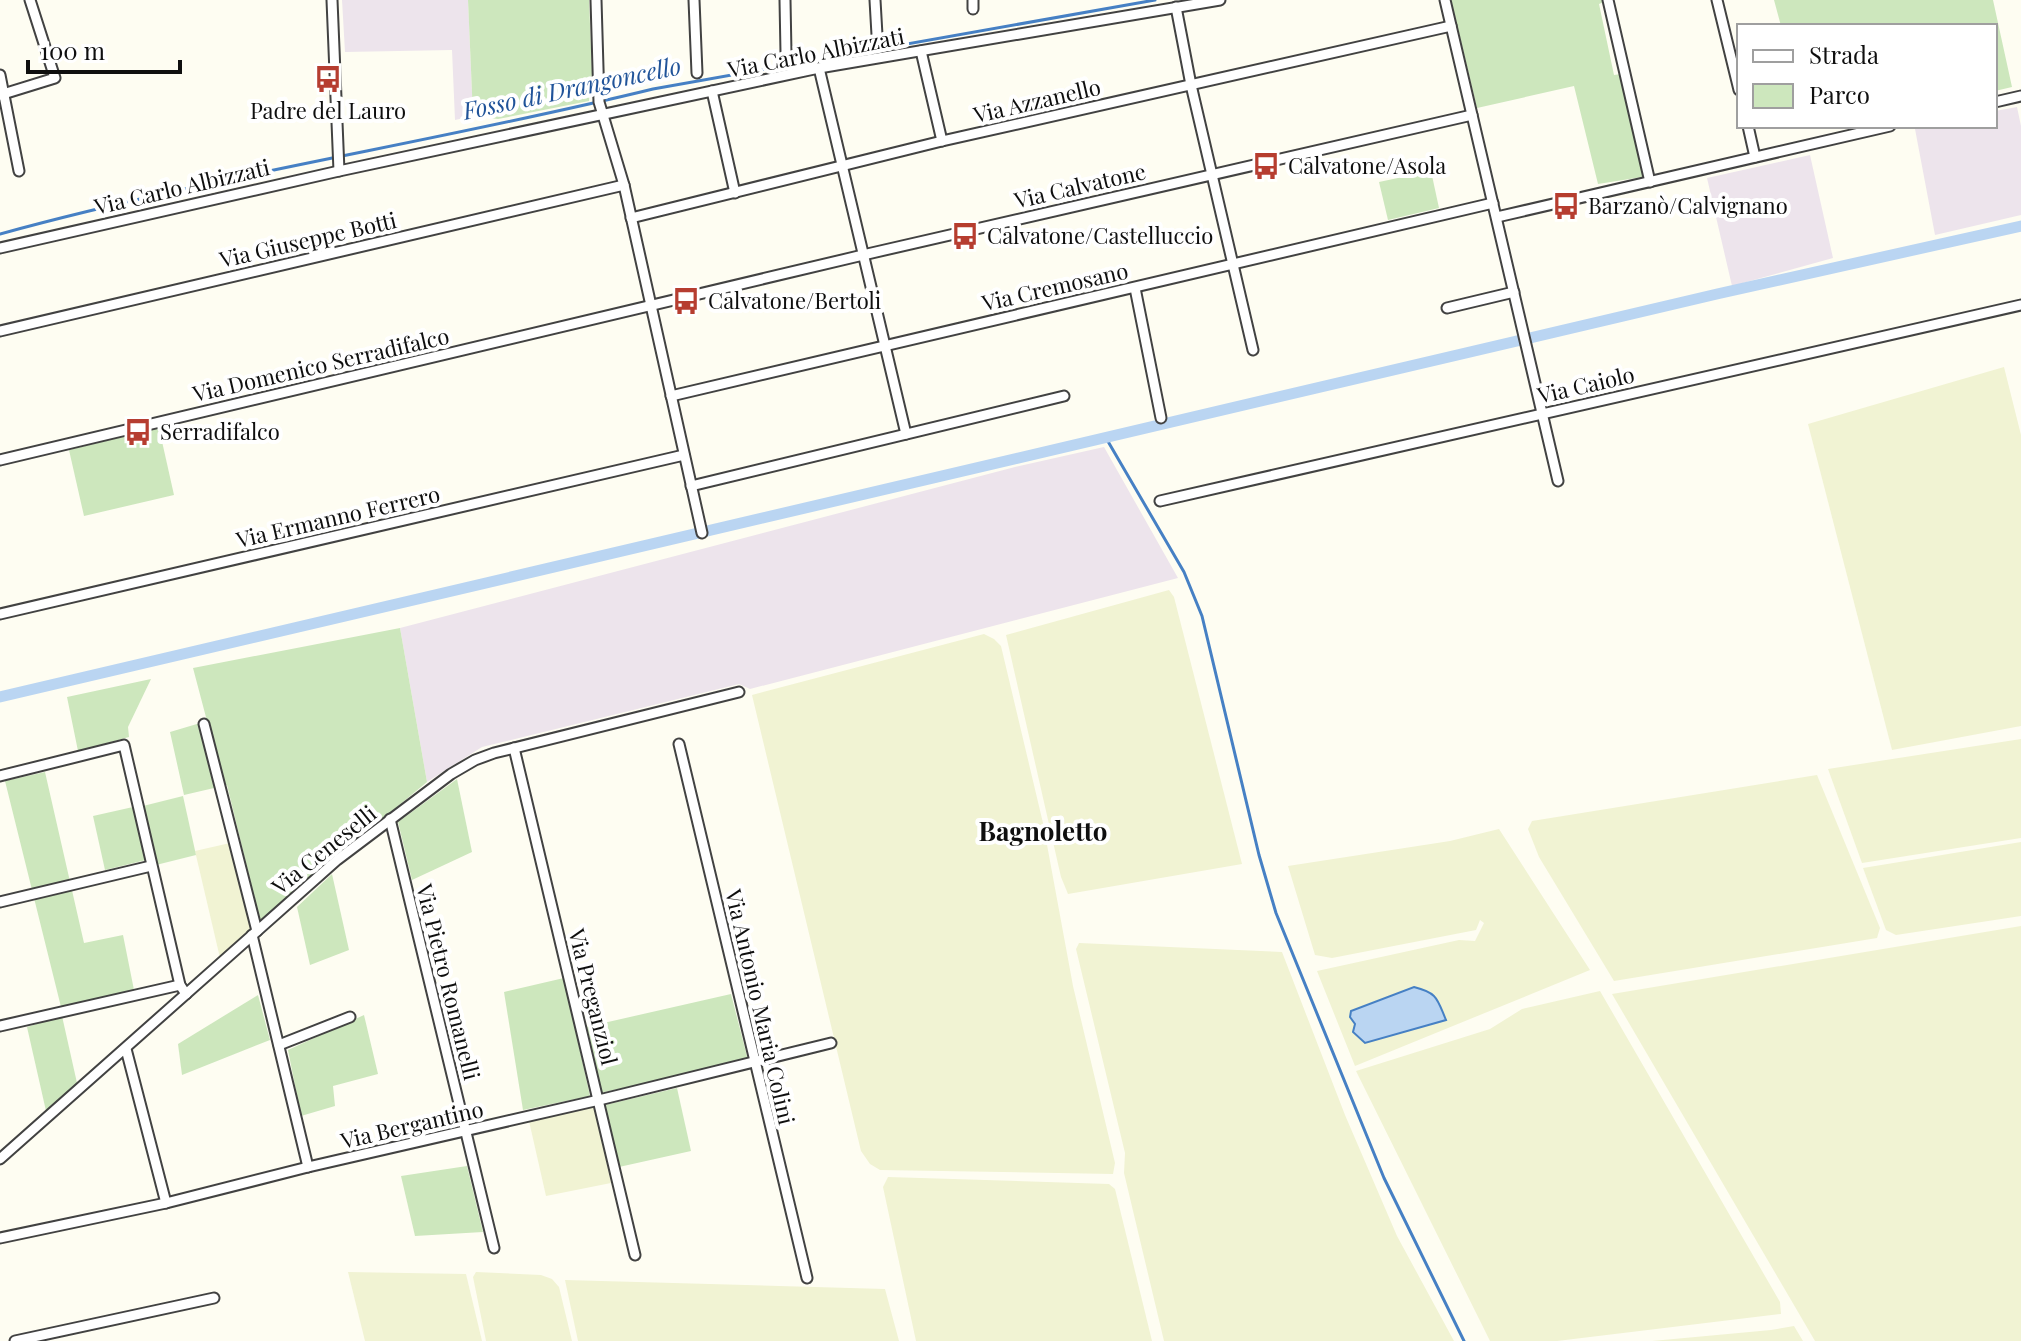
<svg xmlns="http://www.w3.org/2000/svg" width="2021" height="1341" font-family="'Playfair Display',serif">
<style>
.industrial{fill:#ede4ec}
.farmland{fill:#f1f3d3}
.green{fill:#cde7bd}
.water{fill:#bad5f2;stroke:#4680c4;stroke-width:2}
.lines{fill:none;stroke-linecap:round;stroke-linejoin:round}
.stream{stroke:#4680c4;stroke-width:3}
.canal{stroke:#bad5f2;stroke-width:11}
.street-casing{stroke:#424242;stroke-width:13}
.street{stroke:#fff;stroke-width:9}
.labels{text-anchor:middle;stroke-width:8;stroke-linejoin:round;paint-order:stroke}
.street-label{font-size:22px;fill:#0f0f0f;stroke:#fff}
.poi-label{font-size:22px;fill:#0f0f0f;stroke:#fff;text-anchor:start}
.water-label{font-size:24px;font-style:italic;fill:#205399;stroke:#fff}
.quarter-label{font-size:26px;font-weight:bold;fill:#0f0f0f;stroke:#fff}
</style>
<rect width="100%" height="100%" fill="#fefdf2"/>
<g class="industrial">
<polygon points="342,0 468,0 473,116 455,120 452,50 345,52"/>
<polygon points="2017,107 2021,126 2021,215 1935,235 1915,129 1930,126 1995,126 1995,111"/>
<polygon points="1810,155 1833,258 1732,286 1707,178"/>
<polygon points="1104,447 1178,578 750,689 739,684 482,747 427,782 400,628 1015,467"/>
</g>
<g class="farmland">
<polygon points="2004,367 2021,435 2021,726 1892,750 1808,424"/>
<polygon points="1169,590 1174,597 1242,864 1068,894 1061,877 1006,635"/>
<polygon points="984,634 994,639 1001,646 1043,823 1073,986 1115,1163 1113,1174 880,1170 870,1164 861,1151 752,695"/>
<polygon points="2021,739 2021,838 1862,863 1828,769"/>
<polygon points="1817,775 1880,928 1877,938 1614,981 1539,857 1528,829 1532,821"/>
<polygon points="1499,829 1590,970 1355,1066 1317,971 1459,940 1475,941 1484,923 1480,920 1476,930 1332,958 1315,955 1288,866 1450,841"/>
<polygon points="2021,842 2021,916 1896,935 1886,930 1863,868"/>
<polygon points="230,843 251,928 220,958 195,851"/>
<polygon points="2021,926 2021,1341 1815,1341 1612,994"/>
<polygon points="1079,943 1282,952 1345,1115 1397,1236 1454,1341 1164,1341 1124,1173 1125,1153 1076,949"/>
<polygon points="1600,991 1780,1302 1781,1314 1557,1341 1490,1341 1356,1071 1490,1029 1522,1009"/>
<polygon points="594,1106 611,1183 546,1196 529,1121"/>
<polygon points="888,1177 1109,1184 1115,1189 1152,1341 916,1341 883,1187"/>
<polygon points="348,1272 466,1274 482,1341 365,1341"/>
<polygon points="476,1272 541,1275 552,1279 559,1287 572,1341 486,1341 473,1277"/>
<polygon points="565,1280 885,1289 899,1341 578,1341"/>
<polygon points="1794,1326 1803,1341 1652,1341 1771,1330"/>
</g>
<g class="green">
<polygon points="468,0 589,0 592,73 589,101 498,119 473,116"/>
<polygon points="1451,0 1604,0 1604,2 1599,4 1614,75 1621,74 1644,174 1642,177 1598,184 1574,86 1477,108"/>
<polygon points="1774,0 1993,0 2012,87 1995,91 1995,26 1781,26"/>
<polygon points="1431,171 1439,208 1388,220 1379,182"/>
<polygon points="159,428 174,495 84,516 69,450"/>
<polygon points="400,628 427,782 260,921 227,785 184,795 170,732 207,721 193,668"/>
<polygon points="151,679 128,727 129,737 78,751 67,697"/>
<polygon points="45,772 84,943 123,935 134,990 61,1007 5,781"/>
<polygon points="457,779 472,852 412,880 398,822"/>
<polygon points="183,796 196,855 156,865 143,806"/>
<polygon points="133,807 146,860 105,870 93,816"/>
<polygon points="332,874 349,950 310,965 297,907"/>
<polygon points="564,978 590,1096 523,1110 504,992"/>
<polygon points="731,994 748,1060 600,1093 586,1027"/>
<polygon points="258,995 270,1040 182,1075 178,1044"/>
<polygon points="364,1015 378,1074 333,1086 335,1106 301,1116 288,1050"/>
<polygon points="62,1016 77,1083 46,1111 27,1027"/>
<polygon points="677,1088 691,1151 619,1167 605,1105"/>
<polygon points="467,1166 483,1232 415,1236 401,1176"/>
</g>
<path class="water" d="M1414,987c24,6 23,12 32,33l-81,23 -12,-11 2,-8 -5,-7 1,-6z"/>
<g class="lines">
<g class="stream">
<path d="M0,234c215,-59 437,-92 653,-145l502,-89"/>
<polyline points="1106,438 1184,572 1202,616 1259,855 1276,913 1384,1178 1464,1341"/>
</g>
<polyline class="canal" points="0,697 1717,294 2021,226"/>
<g class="street-casing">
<g id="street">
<polyline points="332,0 339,171"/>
<polyline points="596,0 599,102 624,185 702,533"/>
<polyline points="694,0 697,73"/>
<polyline points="785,0 786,53"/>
<polyline points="875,0 877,35"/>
<polyline points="973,0 973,9"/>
<polyline points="1445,0 1558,481"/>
<polyline points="1608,0 1650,182"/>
<polyline points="1717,0 1739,90"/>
<polyline points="1176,7 1191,85 1253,350"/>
<polyline points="921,51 942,141"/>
<polyline points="819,68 906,434"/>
<polyline points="0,75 19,171"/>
<polyline points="712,91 735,193"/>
<polyline points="0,95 55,78 30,0"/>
<polyline points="1995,102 2021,96"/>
<polyline points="1748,126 1755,157"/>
<polyline points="1497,217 1890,126"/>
<polyline points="631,218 942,141 1451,26"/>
<polyline points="0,248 339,171 819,68 1220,0"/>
<polyline points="1135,288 1161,418"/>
<polyline points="1447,308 1514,292"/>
<polyline points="0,331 624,185"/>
<polyline points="671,396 1493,203"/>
<polyline points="0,460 863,255 1472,115"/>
<polyline points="691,486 1064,396"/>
<polyline points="1160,501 2021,305"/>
<polyline points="0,614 684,455"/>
<polyline points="204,724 257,931"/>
<polyline points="679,744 807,1278"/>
<polyline points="514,748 635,1255"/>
<polyline points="0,776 124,745 180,985 186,994"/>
<polyline points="390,819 494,1248"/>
<polyline points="0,902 151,866"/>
<polyline points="252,935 308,1167"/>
<polyline points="0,1026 180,985"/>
<polyline points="279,1045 350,1017"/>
<polyline points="126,1049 166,1203"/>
<polyline points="0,1159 337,860 451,774 475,760 494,753 739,692"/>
<polyline points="0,1238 166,1203 308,1167 599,1100 831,1043"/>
<polyline points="15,1341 214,1298"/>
</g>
</g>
<use href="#street" class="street"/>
</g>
<defs>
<g id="bus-bare" transform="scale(2.16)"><path d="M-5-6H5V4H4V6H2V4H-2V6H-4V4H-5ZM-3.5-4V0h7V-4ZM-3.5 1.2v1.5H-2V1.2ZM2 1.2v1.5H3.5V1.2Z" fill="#b63d30" stroke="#fff" stroke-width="2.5" paint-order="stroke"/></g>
</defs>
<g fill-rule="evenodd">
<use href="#bus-bare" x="328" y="79"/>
<use href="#bus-bare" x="1266" y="166"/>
<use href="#bus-bare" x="1566" y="206"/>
<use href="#bus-bare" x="965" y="236"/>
<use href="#bus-bare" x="686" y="301"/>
<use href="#bus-bare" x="138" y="432"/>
</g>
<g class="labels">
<g class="street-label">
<text transform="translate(816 53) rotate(-11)" y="8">Via Carlo Albizzati</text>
<text transform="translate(1037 101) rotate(-13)" y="8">Via Azzanello</text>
<text transform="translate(1080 186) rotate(-13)" y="8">Via Calvatone</text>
<text transform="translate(182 187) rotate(-13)" y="8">Via Carlo Albizzati</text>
<text transform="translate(308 240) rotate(-13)" y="8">Via Giuseppe Botti</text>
<text transform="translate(1055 287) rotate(-13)" y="8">Via Cremosano</text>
<text transform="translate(321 365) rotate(-13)" y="8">Via Domenico Serradifalco</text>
<text transform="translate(1586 385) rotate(-13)" y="8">Via Caiolo</text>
<text transform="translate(338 517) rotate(-13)" y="8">Via Ermanno Ferrero</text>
<text transform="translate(324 850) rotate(-39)" y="8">Via Ceneselli</text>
<text transform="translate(448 982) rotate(76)" y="8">Via Pietro Romanelli</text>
<text transform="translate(593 997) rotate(76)" y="8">Via Preganziol</text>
<text transform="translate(760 1007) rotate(77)" y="8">Via Antonio Maria Colini</text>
<text transform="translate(412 1125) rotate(-13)" y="8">Via Bergantino</text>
</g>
<g class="poi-label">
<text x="328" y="119" text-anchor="middle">Padre del Lauro</text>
<text x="1288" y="174">Calvatone/Asola</text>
<text x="1588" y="214">Barzanò/Calvignano</text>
<text x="987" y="244">Calvatone/Castelluccio</text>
<text x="708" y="309">Calvatone/Bertoli</text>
<text x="160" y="440">Serradifalco</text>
</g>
<g class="water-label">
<text transform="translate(572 89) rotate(-12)" y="8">Fosso di Drangoncello</text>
</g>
<g class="quarter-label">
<text x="1043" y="841">Bagnoletto</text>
</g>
</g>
<rect x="1737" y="24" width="260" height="104" fill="#ffffff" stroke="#9f9f9f" stroke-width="2"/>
<rect x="1753" y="50" width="40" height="12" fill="#ffffff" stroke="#9f9f9f" stroke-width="2"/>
<text x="1809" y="64" font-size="24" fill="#0f0f0f">Strada</text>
<rect x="1753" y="84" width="40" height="24" fill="#cde7bd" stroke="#9f9f9f" stroke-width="2"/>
<text x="1809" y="104" font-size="24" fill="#0f0f0f">Parco</text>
<path d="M28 60v12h152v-12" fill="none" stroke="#0f0f0f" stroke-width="4"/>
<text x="40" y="60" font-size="24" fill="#0f0f0f" stroke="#ffffff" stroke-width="6" paint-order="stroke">100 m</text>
</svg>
